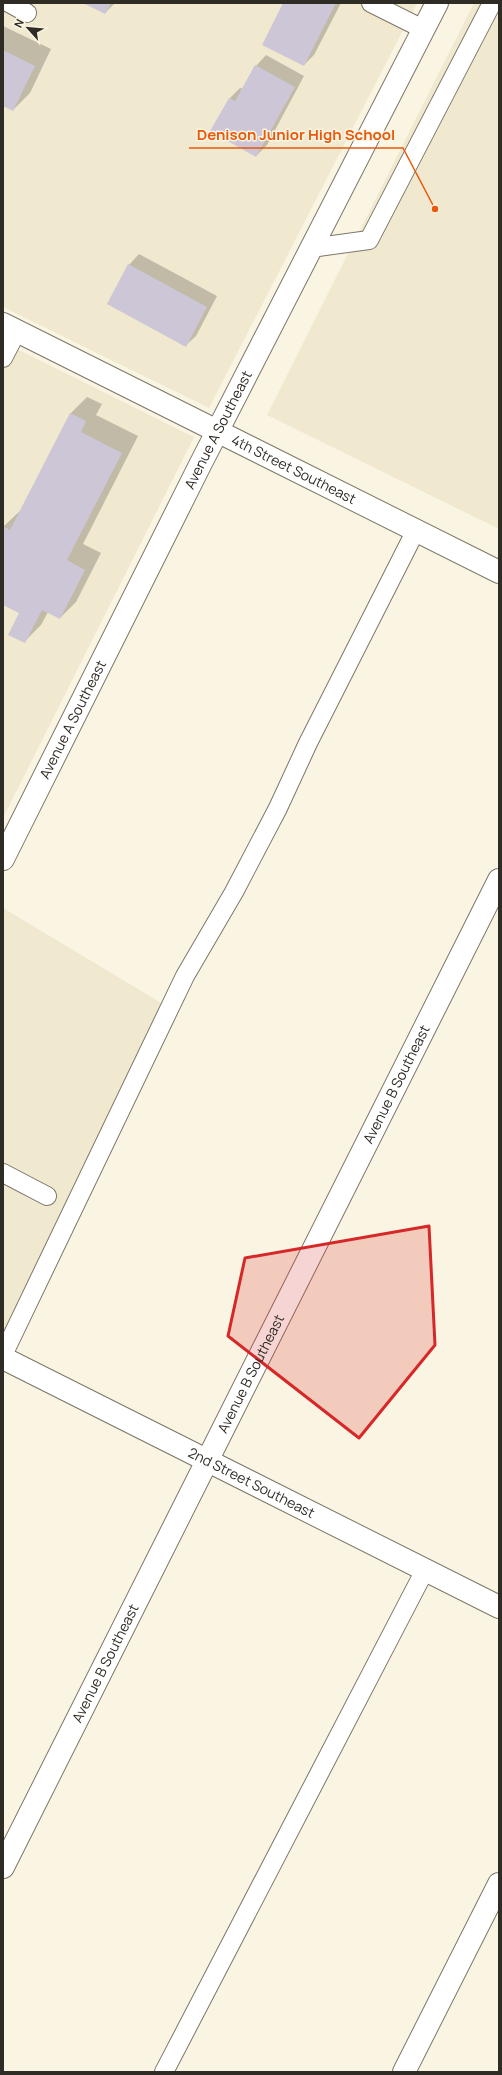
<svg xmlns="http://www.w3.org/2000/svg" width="502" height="2075" font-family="Manrope,sans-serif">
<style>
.built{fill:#f0e9d0}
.shadow{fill:#0003}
.building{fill:#ccc6d7}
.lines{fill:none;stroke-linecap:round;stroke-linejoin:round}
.service-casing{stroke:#7c7768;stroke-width:20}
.minor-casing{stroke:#7c7768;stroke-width:24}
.service{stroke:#fff;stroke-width:18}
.minor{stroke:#fff;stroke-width:22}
.marked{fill:#d62828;fill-opacity:0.2;stroke:#d62828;stroke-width:3;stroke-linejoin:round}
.labels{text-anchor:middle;stroke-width:3;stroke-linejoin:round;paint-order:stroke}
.street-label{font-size:14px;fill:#2e2c25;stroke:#faf4e2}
.leader{fill:none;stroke:#e8590c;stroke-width:1.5}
.callout-dot{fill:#e8590c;stroke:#faf4e2;stroke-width:1.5}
.callout-label{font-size:15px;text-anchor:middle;font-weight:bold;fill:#e8590c;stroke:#faf4e2;stroke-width:3;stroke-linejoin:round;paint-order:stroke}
</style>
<rect width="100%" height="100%" fill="#faf4e2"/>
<g class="built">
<polygon points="3,3 417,3 209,408 3,307"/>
<polygon points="474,3 499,3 499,529 267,415"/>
<polygon points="3,342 194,437 3,818"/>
<polygon points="3,908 173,1010 3,1340"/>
</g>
<g class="shadow">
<polygon points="85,3 115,3 105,13"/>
<polygon points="284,3 341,3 314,55 304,65"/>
<polygon points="3,26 51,49 30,93 13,110 3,105"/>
<polygon points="266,55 304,76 267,145 256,156 230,98 240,88 243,89 256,66"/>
<polygon points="139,254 217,296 196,336 185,346 108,304 129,265"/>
<polygon points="87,397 102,404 96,415 138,436 83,544 101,553 76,602 60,618 48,612 41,625 24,642 20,613 3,604 3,527 21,510 71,413"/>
</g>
<g class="building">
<polygon points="83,3 111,3 105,14"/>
<polygon points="283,3 336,3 304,66 262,45"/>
<polygon points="3,50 35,66 13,111 3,106"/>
<polygon points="255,65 295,87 256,157 210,131 229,98 235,101"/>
<polygon points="128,264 207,307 186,347 107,304"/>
<polygon points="70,413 86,421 81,432 122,453 67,560 85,570 60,619 42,610 25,643 8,635 19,613 3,605 3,526 10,530"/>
</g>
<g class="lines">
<g class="service-casing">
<g id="service">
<polyline points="9,3 27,13"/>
<polyline points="371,3 423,29"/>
<polyline points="311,248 369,240 492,3"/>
<polyline points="3,358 17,331"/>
<polyline points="3,1173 47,1196"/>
<polyline points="3,1355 185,976 234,892 278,808 308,743 416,530"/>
<polyline points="164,2072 425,1570"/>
</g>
</g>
<g class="minor-casing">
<g id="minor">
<path id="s1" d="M3,324l496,248"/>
<path id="s2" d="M3,859l197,-394 237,-462"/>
<path id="s3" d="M3,1358l496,249"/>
<path id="s4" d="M3,1867l496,-987"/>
<polyline points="404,2072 499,1884"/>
</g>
</g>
<use href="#service" class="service"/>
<use href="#minor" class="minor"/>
</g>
<path class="marked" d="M429,1226l6,119 -76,93 -131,-102 17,-78z"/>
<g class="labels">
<g class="street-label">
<text dy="5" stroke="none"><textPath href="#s2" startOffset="480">Avenue A Southeast</textPath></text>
<text dy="5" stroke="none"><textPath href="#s1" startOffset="325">4th Street Southeast</textPath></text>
<text dy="5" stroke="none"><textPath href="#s2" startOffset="156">Avenue A Southeast</textPath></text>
<text dy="5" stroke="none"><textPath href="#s4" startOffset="876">Avenue B Southeast</textPath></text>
<text dy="5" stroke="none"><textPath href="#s4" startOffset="552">Avenue B Southeast</textPath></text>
<text dy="5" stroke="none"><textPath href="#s3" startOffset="278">2nd Street Southeast</textPath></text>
<text dy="5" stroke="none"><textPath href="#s4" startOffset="228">Avenue B Southeast</textPath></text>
</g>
</g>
<path class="leader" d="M435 209L403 148H189"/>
<circle class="callout-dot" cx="435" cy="209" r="4"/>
<g class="callout-label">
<text x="296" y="140">Denison Junior High School</text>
</g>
<rect width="502" height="2075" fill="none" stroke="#2e2c25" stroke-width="8"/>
<g transform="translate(28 28) rotate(297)" stroke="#faf4e2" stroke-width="3" paint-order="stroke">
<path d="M0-3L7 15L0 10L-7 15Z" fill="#2e2c25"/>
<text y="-6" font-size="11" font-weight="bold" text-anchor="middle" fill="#2e2c25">N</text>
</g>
</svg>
